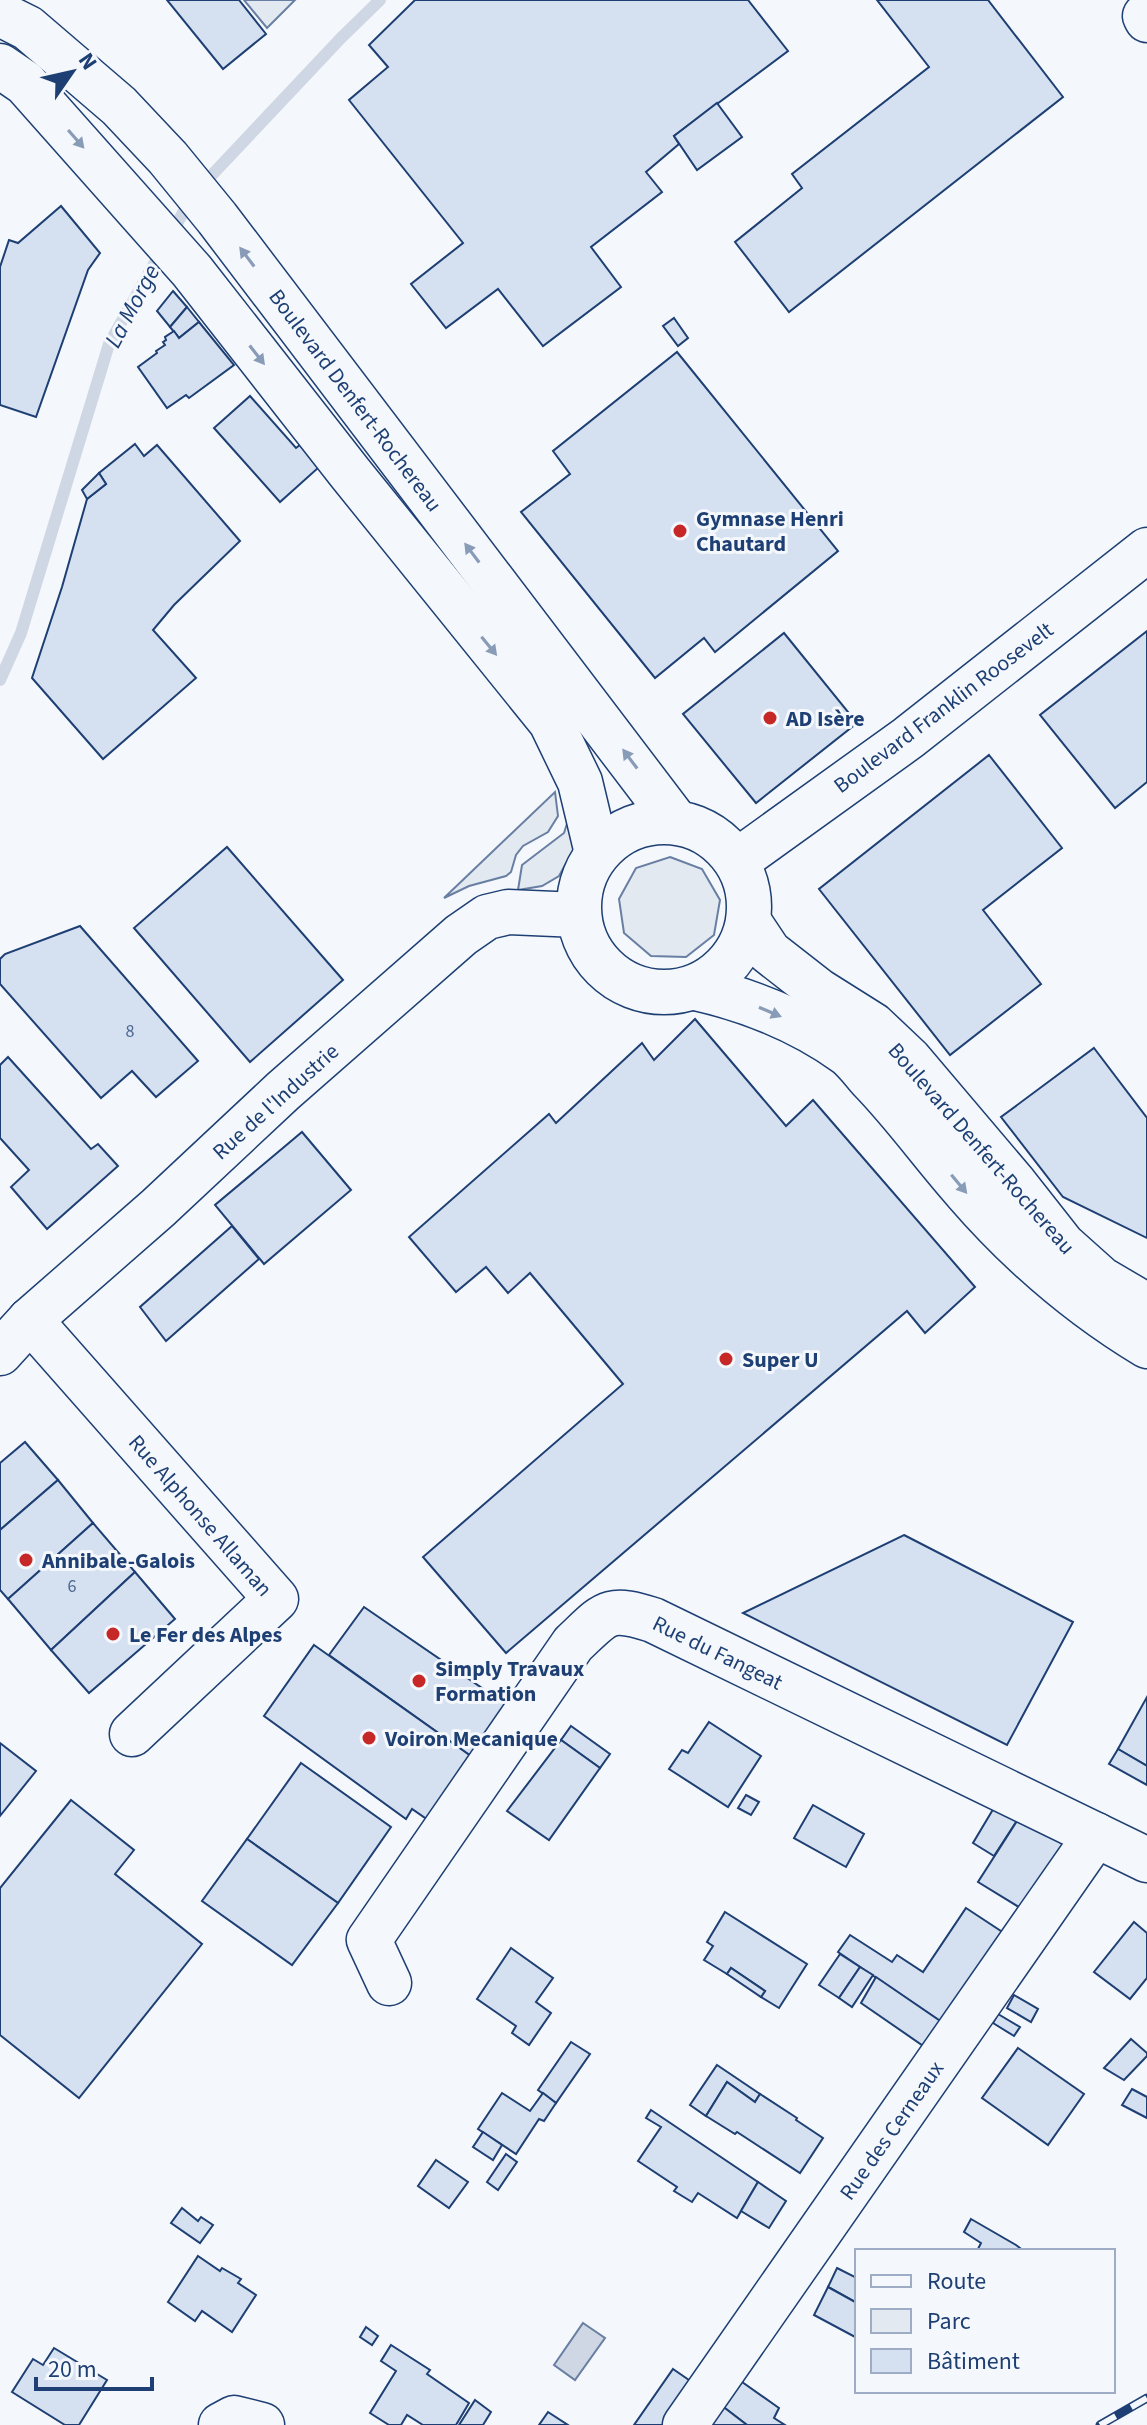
<svg xmlns="http://www.w3.org/2000/svg" width="1147" height="2425" font-family="'Source Sans 3',sans-serif">
<style>
.green{fill:#e3e9f0;stroke:#687fa3;stroke-width:2}
.water{fill:#cfd7e4;stroke:#687fa3;stroke-width:2}
.lines{fill:none;stroke-linecap:round;stroke-linejoin:round}
.stream{stroke:#cfd7e4;stroke-width:12}
.building{fill:#d5e0f0;stroke:#1d3f73;stroke-width:2}
.minor-casing{stroke:#1d3f73;stroke-width:47}
.major-casing{stroke:#1d3f73;stroke-width:47}
.minor{stroke:#f4f7fb;stroke-width:44}
.major{stroke:#f4f7fb;stroke-width:44}
.rail-casing{stroke:#1d3f73;stroke-width:9}
.rail{stroke:#f4f7fb;stroke-width:6;stroke-dasharray:18;stroke-linecap:butt}
.oneway{fill:#889bb7}
.poi-dot{fill:#c62828;stroke:#f4f7fb;stroke-width:3}
.labels{text-anchor:middle;stroke-width:6;stroke-linejoin:round;paint-order:stroke}
.number-label{font-size:18px;fill:#4b6792}
.street-label{font-size:22px;fill:#1d3f73;stroke:#f4f7fb}
.poi-label{font-size:22px;font-weight:bold;fill:#1d3f73;stroke:#f4f7fb;text-anchor:start}
.water-label{font-size:24px;font-style:italic;fill:#1d3f73;stroke:#f4f7fb}
</style>
<rect width="100%" height="100%" fill="#f4f7fb"/>
<g class="green">
<polygon points="244,0 295,0 267,28"/>
<polygon points="555,792 558,816 548,832 523,846 516,855 511,872 506,876 469,886 444,898"/>
<polygon points="573,805 575,847 559,876 542,886 518,890 522,865 564,833"/>
<polygon points="670,857 702,869 720,900 714,935 686,957 651,956 624,933 619,899 636,868"/>
</g>
<polygon class="water" points="583,2323 605,2338 575,2380 554,2365"/>
<g class="lines">
<polyline class="stream" points="0,680 21,633 109,344 193,195 341,38 380,0"/>
</g>
<g class="building">
<polygon points="167,0 239,0 266,34 223,69"/>
<polygon points="415,0 748,0 788,51 674,136 679,144 646,172 662,192 591,247 621,287 543,346 498,289 446,328 411,284 463,243 349,100 388,67 369,45"/>
<polygon points="877,0 988,0 1063,97 789,312 735,242 802,188 792,174 929,67"/>
<polygon points="717,103 742,137 697,170 674,136"/>
<polygon points="61,206 100,253 88,270 36,417 0,405 0,267 9,240 18,243"/>
<polygon points="173,291 187,307 170,327 157,311"/>
<polygon points="187,307 199,322 179,338 170,327"/>
<polygon points="674,318 688,338 678,346 663,326"/>
<polygon points="199,322 234,365 189,398 186,395 167,408 138,367 157,353 156,351 165,345 163,342 166,340 165,337 174,331 179,338"/>
<polygon points="677,352 838,551 715,652 704,638 655,678 521,512 570,474 553,451"/>
<polygon points="250,396 296,448 300,445 318,468 280,502 214,428"/>
<polygon points="135,444 144,456 157,445 240,541 174,605 153,630 196,678 103,759 32,678 62,587 87,499 106,484 99,473"/>
<polygon points="99,473 106,484 87,499 82,490"/>
<polygon points="1147,631 1147,782 1115,808 1040,715"/>
<polygon points="784,633 857,723 756,803 683,714"/>
<polygon points="989,755 1062,848 983,910 1041,984 950,1055 819,889"/>
<polygon points="227,847 343,980 250,1062 134,928"/>
<polygon points="80,926 198,1061 156,1097 132,1071 101,1098 0,984 0,959 5,954"/>
<polygon points="695,1019 786,1126 813,1100 975,1287 925,1333 907,1311 506,1653 423,1557 623,1384 530,1273 508,1293 486,1267 456,1292 409,1237 549,1114 556,1123 642,1043 654,1060"/>
<polygon points="1094,1048 1147,1118 1147,1238 1063,1197 1001,1117"/>
<polygon points="8,1057 91,1149 98,1144 118,1166 47,1229 11,1187 29,1170 0,1138 0,1065"/>
<polygon points="302,1132 351,1190 264,1264 215,1205"/>
<polygon points="232,1226 259,1259 166,1341 140,1307"/>
<polygon points="25,1442 58,1480 0,1530 0,1463"/>
<polygon points="58,1480 93,1523 8,1599 0,1590 0,1530"/>
<polygon points="93,1523 135,1572 51,1650 8,1599"/>
<polygon points="904,1535 1073,1622 1007,1745 743,1613"/>
<polygon points="135,1572 175,1619 89,1693 51,1650"/>
<polygon points="364,1607 511,1708 475,1759 329,1655"/>
<polygon points="314,1645 475,1759 431,1822 412,1809 406,1819 264,1716"/>
<polygon points="1147,1697 1147,1766 1118,1749"/>
<polygon points="709,1722 761,1756 728,1807 669,1769 682,1750 688,1753"/>
<polygon points="571,1726 610,1754 600,1768 561,1740"/>
<polygon points="561,1740 600,1768 549,1840 507,1811"/>
<polygon points="0,1743 36,1771 0,1816"/>
<polygon points="1118,1749 1147,1766 1147,1785 1109,1764"/>
<polygon points="301,1763 391,1827 338,1903 247,1839"/>
<polygon points="746,1795 759,1802 751,1815 738,1808"/>
<polygon points="71,1800 134,1850 115,1874 202,1944 79,2098 0,2035 0,1888"/>
<polygon points="998,1801 1022,1813 994,1856 973,1843"/>
<polygon points="813,1805 864,1834 846,1867 794,1838"/>
<polygon points="1022,1813 1075,1840 1027,1912 978,1882"/>
<polygon points="247,1839 338,1903 292,1965 202,1901"/>
<polygon points="966,1908 1010,1937 949,2027 838,1952 850,1935 892,1962 897,1955 923,1972"/>
<polygon points="725,1912 807,1964 779,2008 761,1997 765,1991 731,1968 727,1974 704,1960 713,1946 707,1942"/>
<polygon points="1134,1922 1147,1933 1147,1978 1130,1999 1094,1972"/>
<polygon points="511,1948 553,1978 536,2002 551,2013 529,2045 512,2033 516,2026 477,1999"/>
<polygon points="840,1954 860,1967 839,1998 819,1985"/>
<polygon points="860,1967 873,1975 852,2007 839,1998"/>
<polygon points="731,1968 765,1991 761,1997 727,1974"/>
<polygon points="876,1977 949,2027 932,2052 861,2003"/>
<polygon points="1014,1995 1038,2009 1031,2022 1007,2008"/>
<polygon points="998,2014 1020,2027 1014,2036 993,2023"/>
<polygon points="1131,2039 1147,2053 1147,2056 1124,2080 1104,2068"/>
<polygon points="571,2042 590,2054 556,2103 538,2090"/>
<polygon points="1018,2048 1084,2094 1048,2145 982,2098"/>
<polygon points="717,2065 760,2094 755,2102 727,2082 706,2116 690,2105"/>
<polygon points="727,2082 755,2102 760,2094 797,2118 796,2120 823,2138 800,2173 737,2132 735,2134 706,2116"/>
<polygon points="1132,2089 1147,2097 1147,2118 1122,2105"/>
<polygon points="502,2093 530,2111 543,2093 556,2103 544,2121 539,2119 516,2154 478,2129"/>
<polygon points="651,2110 758,2182 737,2218 698,2193 692,2202 674,2191 677,2187 638,2161 661,2127 646,2118"/>
<polygon points="483,2132 502,2145 493,2160 473,2147"/>
<polygon points="506,2154 517,2162 498,2190 487,2182"/>
<polygon points="436,2160 468,2182 449,2208 418,2186"/>
<polygon points="758,2182 786,2201 769,2228 741,2211"/>
<polygon points="182,2208 198,2221 201,2217 213,2225 200,2243 171,2223"/>
<polygon points="971,2219 1016,2245 1024,2251 977,2251 981,2243 964,2232"/>
<polygon points="198,2256 220,2271 222,2268 241,2279 238,2283 256,2295 232,2332 202,2311 195,2321 168,2302"/>
<polygon points="837,2268 857,2278 857,2303 828,2287"/>
<polygon points="828,2287 857,2303 857,2338 814,2315"/>
<polygon points="366,2327 378,2336 372,2345 360,2337"/>
<polygon points="391,2345 430,2370 427,2374 469,2403 456,2425 423,2425 407,2415 401,2425 389,2425 370,2413 396,2371 381,2361"/>
<polygon points="54,2348 107,2380 79,2425 65,2425 12,2392 33,2359 43,2365"/>
<polygon points="673,2369 702,2389 678,2425 634,2425"/>
<polygon points="735,2377 779,2408 774,2418 785,2425 747,2425 717,2402"/>
<polygon points="475,2400 491,2412 483,2425 459,2425"/>
<polygon points="717,2402 747,2425 702,2425"/>
<polygon points="548,2412 568,2425 539,2425"/>
</g>
<g class="lines">
<g class="minor-casing">
<g id="minor">
<polyline points="1147,15 1145,16 1147,20"/>
<polyline points="737,861 908,738 1147,550"/>
<polyline points="30,1320 276,1599 132,1734"/>
<polyline points="0,1353 30,1320 158,1208 283,1091 461,935 487,917 508,912 578,915"/>
<path d="M389,1983l-20,-43 204,-296c33,-31 34,-39 80,-24l494,240"/>
<polyline points="221,2425 234,2418 262,2425"/>
<polyline points="685,2425 1096,1835"/>
</g>
</g>
<g class="major-casing">
<g id="major">
<polyline points="0,14 28,28 119,106 168,158 217,218 676,822"/>
<polyline points="0,66 25,83 192,271 350,473 551,722 580,782 597,853"/>
<circle cx="664" cy="907" r="85"/>
<polyline points="749,922 769,952 819,991 873,1025 909,1059 1015,1184 1063,1245 1101,1279 1147,1306"/>
<path d="M696,988c53,12 105,33 150,65 9,7 17,18 25,27 34,35 62,75 95,112 52,60 113,113 181,154"/>
</g>
</g>
<use href="#minor" class="minor"/>
<use href="#major" class="major"/>
<g class="rail-casing">
<polyline id="rail" points="1100,2425 1147,2398"/>
</g>
<use href="#rail" class="rail"/>
</g>
<defs><path id="oneway-solid" d="M-6-.8H1V-3.2L6.5 0L1 3.2V.8H-6Z" transform="scale(2)"/></defs>
<g class="oneway">
<use href="#oneway-solid" transform="translate(76 139) rotate(49)"/>
<use href="#oneway-solid" transform="translate(247 257) rotate(-127)"/>
<use href="#oneway-solid" transform="translate(257 355) rotate(52)"/>
<use href="#oneway-solid" transform="translate(472 553) rotate(-127)"/>
<use href="#oneway-solid" transform="translate(489 646) rotate(51)"/>
<use href="#oneway-solid" transform="translate(630 759) rotate(-127)"/>
<use href="#oneway-solid" transform="translate(770 1012) rotate(23)"/>
<use href="#oneway-solid" transform="translate(959 1184) rotate(50)"/>
</g>
<g class="poi-dot">
<circle cx="680" cy="531" r="8"/>
<circle cx="770" cy="718" r="8"/>
<circle cx="726" cy="1359" r="8"/>
<circle cx="26" cy="1560" r="8"/>
<circle cx="113" cy="1634" r="8"/>
<circle cx="419" cy="1681" r="8"/>
<circle cx="369" cy="1738" r="8"/>
</g>
<g class="labels">
<g class="number-label">
<text x="130" y="1037">8</text>
<text x="72" y="1592">6</text>
</g>
<g class="street-label">
<text transform="translate(356 400) rotate(53)" y="8">Boulevard Denfert-Rochereau</text>
<text transform="translate(943 707) rotate(-37)" y="8">Boulevard Franklin Roosevelt</text>
<text transform="translate(275 1101) rotate(-42)" y="8">Rue de l'Industrie</text>
<text transform="translate(982 1148) rotate(49)" y="8">Boulevard Denfert-Rochereau</text>
<text transform="translate(201 1515) rotate(49)" y="8">Rue Alphonse Allaman</text>
<text transform="translate(718 1652) rotate(26)" y="8">Rue du Fangeat</text>
<text transform="translate(891 2130) rotate(-55)" y="8">Rue des Cerneaux</text>
</g>
<g class="poi-label">
<text x="696" y="526">Gymnase Henri<tspan x="696" dy="25">Chautard</tspan></text>
<text x="786" y="726">AD Isère</text>
<text x="742" y="1367">Super U</text>
<text x="42" y="1568">Annibale-Galois</text>
<text x="129" y="1642">Le Fer des Alpes</text>
<text x="435" y="1676">Simply Travaux<tspan x="435" dy="25">Formation</tspan></text>
<text x="385" y="1746">Voiron Mecanique</text>
</g>
<g class="water-label">
<text transform="translate(132 306) rotate(-62)" y="8">La Morge</text>
</g>
</g>
<rect x="855" y="2249" width="260" height="144" fill="#f4f7fb" stroke="#9eadc5" stroke-width="2"/>
<rect x="871" y="2275" width="40" height="12" fill="#f4f7fb" stroke="#9eadc5" stroke-width="2"/>
<text x="927" y="2289" font-size="24" fill="#1d3f73">Route</text>
<rect x="871" y="2309" width="40" height="24" fill="#e3e9f0" stroke="#9eadc5" stroke-width="2"/>
<text x="927" y="2329" font-size="24" fill="#1d3f73">Parc</text>
<rect x="871" y="2349" width="40" height="24" fill="#d5e0f0" stroke="#9eadc5" stroke-width="2"/>
<text x="927" y="2369" font-size="24" fill="#1d3f73">Bâtiment</text>
<g transform="translate(72 72) rotate(56)" stroke="#f4f7fb" stroke-width="6" paint-order="stroke">
<path d="M0-6L14 30L0 20L-14 30Z" fill="#1d3f73"/>
<text y="-12" font-size="22" font-weight="bold" text-anchor="middle" fill="#1d3f73">N</text>
</g>
<path d="M36 2377v12h116v-12" fill="none" stroke="#1d3f73" stroke-width="4"/>
<text x="48" y="2377" font-size="24" fill="#1d3f73" stroke="#f4f7fb" stroke-width="6" paint-order="stroke">20 m</text>
</svg>
